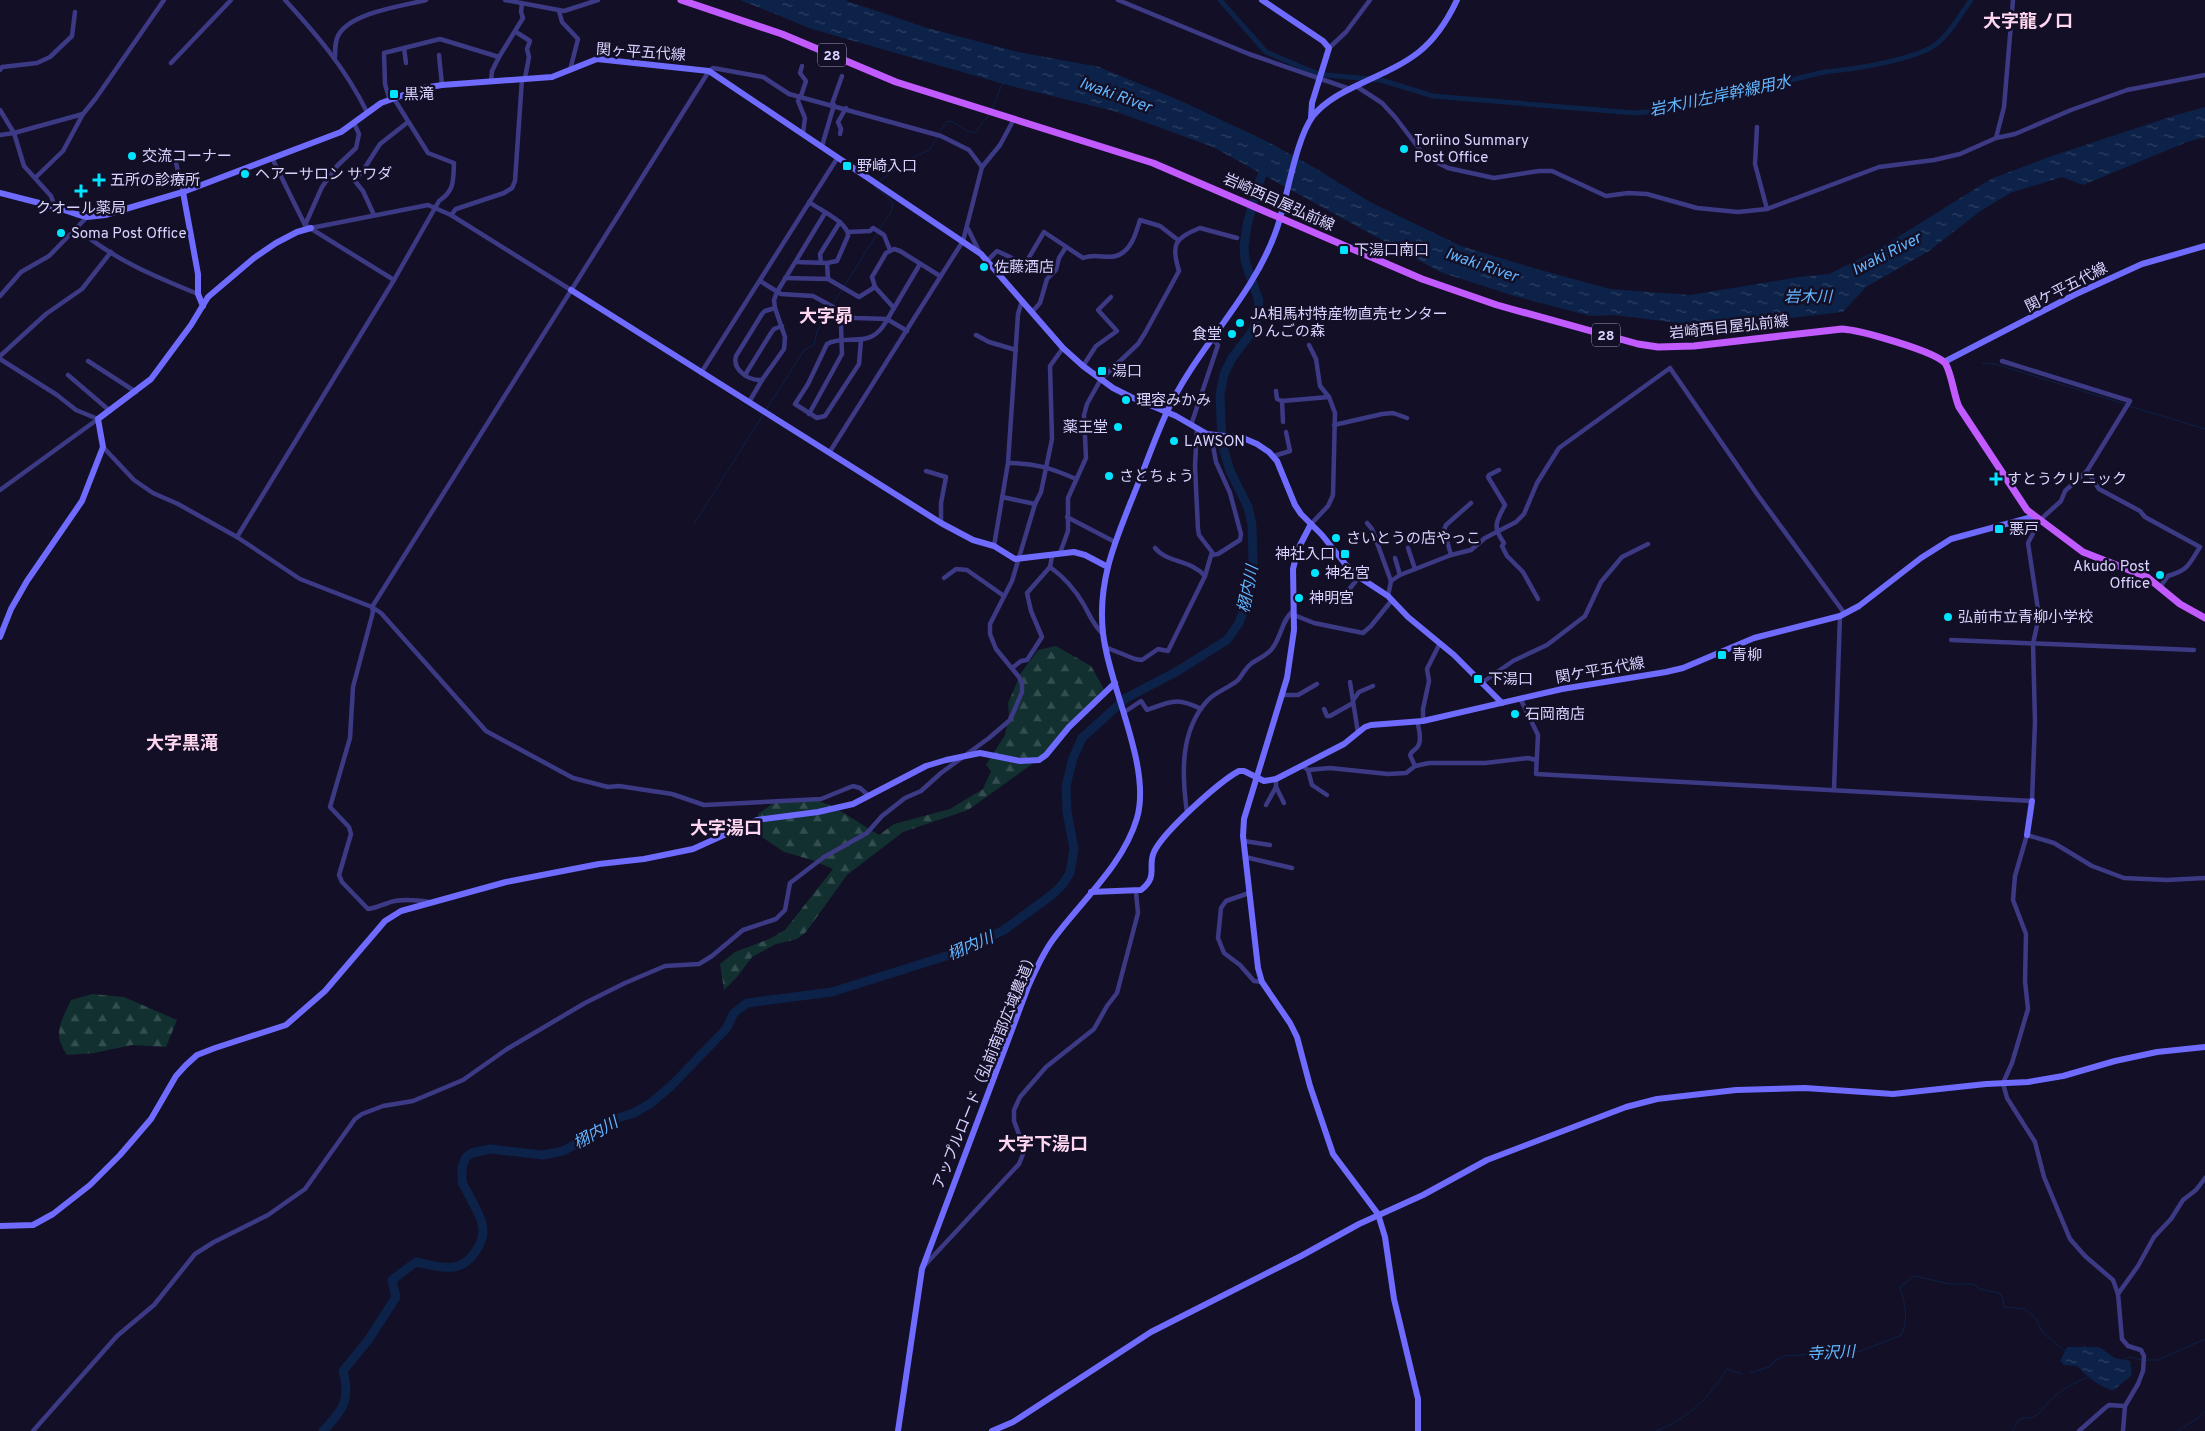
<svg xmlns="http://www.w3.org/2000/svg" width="2205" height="1431" font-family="Overpass,'Noto Sans JP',sans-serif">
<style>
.forest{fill:url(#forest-firs)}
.water{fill:url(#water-ripples)}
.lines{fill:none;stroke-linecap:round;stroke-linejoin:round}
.stream{stroke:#0c2248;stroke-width:1}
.canal{stroke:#0c2248;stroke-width:5}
.river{stroke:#0c2248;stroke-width:9}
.street{stroke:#3d3a85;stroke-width:4.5}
.secondary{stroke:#6f6bff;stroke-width:6}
.primary{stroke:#c25bff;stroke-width:7}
.poi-dot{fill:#00e5ff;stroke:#130f26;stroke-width:2}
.labels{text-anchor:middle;stroke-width:5;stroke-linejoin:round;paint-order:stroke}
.shield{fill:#130f26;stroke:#9e99be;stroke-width:1}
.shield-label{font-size:14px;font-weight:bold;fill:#d9d4ff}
.street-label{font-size:15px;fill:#d9d4ff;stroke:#130f26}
.poi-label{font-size:15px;fill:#d9d4ff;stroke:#130f26;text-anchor:start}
.water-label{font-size:16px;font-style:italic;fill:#62b6ff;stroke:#130f26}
.quarter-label{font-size:18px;font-weight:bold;fill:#ffd6f0;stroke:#130f26}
</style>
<defs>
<pattern id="forest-firs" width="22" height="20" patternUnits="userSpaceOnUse" patternTransform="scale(1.25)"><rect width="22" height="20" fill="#12302f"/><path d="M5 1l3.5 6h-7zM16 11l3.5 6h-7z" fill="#344d4e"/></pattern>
<pattern id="water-ripples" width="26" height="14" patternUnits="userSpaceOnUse" patternTransform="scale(1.25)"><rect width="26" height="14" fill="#0c2248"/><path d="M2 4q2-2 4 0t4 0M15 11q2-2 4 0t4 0" fill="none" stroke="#2f4163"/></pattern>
</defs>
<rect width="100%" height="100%" fill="#130f26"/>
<g class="forest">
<polygon points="1056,646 1091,666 1105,691 1042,757 968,810 903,832 847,875 806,932 797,939 776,944 752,957 737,977 724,990 720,964 735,952 769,939 785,930 833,869 812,860 784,852 762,837 758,814 778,800 812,798 834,807 879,835 894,824 950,809 983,789 991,771 986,765 1005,735 1009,715 1008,703 1021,673 1038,650"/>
<path d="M92,994l32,3 53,23 -11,27 -34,-2 -38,8 -27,2c-15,-22 -6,-33 4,-55z"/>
</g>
<g class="water">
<polygon points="740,0 844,0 927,28 1018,52 1099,67 1181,101 1268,142 1315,168 1370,202 1461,246 1533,268 1610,289 1690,295 1799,277 1829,274 1874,252 1991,179 2052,156 2173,116 2205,107 2205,137 2187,142 2083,185 2062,177 2010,193 1979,212 1929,251 1866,287 1843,312 1710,327 1615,315 1590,316 1511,295 1440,272 1213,147 1114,111 1011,86 812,29"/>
<path d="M2067,1347h32l16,11 15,3 2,14 -18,15c-13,-1 -28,-15 -37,-24l-13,-1 -4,-4z"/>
</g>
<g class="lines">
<g class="stream">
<polyline points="992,110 1002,84"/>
<path d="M938,134l10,-13c10,1 16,11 27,12l15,-20"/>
<polyline points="878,182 912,158 929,150 937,138"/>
<path d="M875,186l-1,1c27,17 21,19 5,43"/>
<polyline points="833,304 877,234"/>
<polyline points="1982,363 1995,364 2125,404"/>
<polyline points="2129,406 2205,429"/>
<polyline points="766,410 804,350 814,345 817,331 831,308"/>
<polyline points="694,524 763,415"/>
<polyline points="2083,1344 2088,1350"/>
<polyline points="2123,1360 2130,1357 2142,1360"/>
<polyline points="2146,1360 2158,1360 2205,1339"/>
<path d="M1750,1373l19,-6 7,-7 8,-4 18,-1 13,-3 24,2 22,-3 40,-16c8,-16 4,-31 -1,-48l14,-11 36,8h23l7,5 19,4 3,3 2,11 21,2 11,10 7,14 22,18"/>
<path d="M1656,1431c32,-12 53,-33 71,-62l15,5"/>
<path d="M2012,1431l8,-12c5,-2 11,0 15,-3 6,-3 9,-10 14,-15 11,-11 27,-19 41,-25"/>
<polyline points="2178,1431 2201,1416 2205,1411"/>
</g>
<g class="canal">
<polyline points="1220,0 1266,52 1318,74"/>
<path d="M1326,75l55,5 52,16 202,17 31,-3 158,-38c26,-2 90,-12 111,-27 15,-11 25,-30 36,-45"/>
</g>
<path class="river" d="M323,1431c20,-21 28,-31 20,-60l26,-32 27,-42 -4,-17 24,-18c25,5 45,14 61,-13 6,-9 8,-18 4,-29 -5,-13 -13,-26 -19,-38v-15l4,-10 6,-4 18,-4 53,6 20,-4 31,-17 18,-14 22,-7 17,-10 20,-17 55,-57 8,-16 13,-10 85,-11 130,-41 42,-21 49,-36 10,-10 7,-11 4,-24 -7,-37 -1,-26 7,-28 9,-20 44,-40 50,-26 51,-32 12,-17 7,-19 7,-42 -1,-37 -4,-18 -18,-36 -8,-27 -2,-49 4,-21 8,-16 22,-29 3,-11 2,-17 -14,-40 -1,-14 3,-22 11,-39 6,-17 4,-4"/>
<g class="street">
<path d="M285,0c33,36 60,68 82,112"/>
<polyline points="505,0 564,11 598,0"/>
<polyline points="1118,0 1249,54 1350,89"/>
<polyline points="559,11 562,22 578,39 570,70"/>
<polyline points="516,32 530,41 527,49 529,57 525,78"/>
<polyline points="404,48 406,63"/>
<polyline points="1329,48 1346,32 1370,0"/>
<polyline points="439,55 442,85"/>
<path d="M335,57c0,-8 0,-17 4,-23 14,-22 64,-28 87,-34"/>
<polyline points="499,57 523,18 521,12 522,3"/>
<polyline points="171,63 231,0"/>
<polyline points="0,70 2,67 37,63 50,57 72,36 75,12"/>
<polyline points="1356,86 1382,103 1395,117 1421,151 1430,159 1448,168 1494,178 1539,171 1552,171 1606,196 1628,193 1647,194 1697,208 1738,212 1767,209 1879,167 1934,160 1960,154 1996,138 2015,134 2071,110 2127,90 2205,75"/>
<polyline points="800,96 798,101 805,118 803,133"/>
<polyline points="801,96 806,81 800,73 802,66"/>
<polyline points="389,98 385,84 384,53 440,39 499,57 492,71 491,81"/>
<polyline points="832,104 842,76"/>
<polyline points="0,110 14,133 24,166 51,196 55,207"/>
<polyline points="1757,127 1755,164 1767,209"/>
<polyline points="840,134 841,129 838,122 846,108"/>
<polyline points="0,135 14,133 83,114"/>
<polyline points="1996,138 2004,107 2013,0"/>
<polyline points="822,146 834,105"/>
<polyline points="272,158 305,225 394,280"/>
<polyline points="176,163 183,192"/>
<polyline points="982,167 1000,145 1014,119"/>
<polyline points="36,177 63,151 83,114 96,98 164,0"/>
<polyline points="374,215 363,191 354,180 362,172 380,144 408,122"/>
<polyline points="451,215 456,209 504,193 512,188 515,181 522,79"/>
<polyline points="305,225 322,187 337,166 356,148 359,134 354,123"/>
<path d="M77,228c35,31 79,49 121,66"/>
<polyline points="311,228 428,205 451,215 571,290"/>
<polyline points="968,229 980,253"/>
<polyline points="848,232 870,231 873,228 884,235 890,250"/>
<path d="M988,260l9,-9 28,13 19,-32 39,26c13,-5 22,1 33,-2 15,-4 20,-23 24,-36l20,6 18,14"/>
<path d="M796,262l31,1 10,-2 11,-25c1,-13 -28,-26 -39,-34"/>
<polyline points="821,263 820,254 840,222"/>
<polyline points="827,263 828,279"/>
<polyline points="785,278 828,279 859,297 875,287"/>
<polyline points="760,281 781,294 813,296 848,315 855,318 887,319 907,331"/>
<polyline points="0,296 21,272 49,256 87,217"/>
<polyline points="894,308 920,264"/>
<polyline points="1032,312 1040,303 1047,279 1056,270 1059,258 1066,247"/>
<polyline points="976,335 989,342 1016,350"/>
<path d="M861,340l-2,24 -34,52 -8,2 -22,-14 13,-20 19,-40c16,-9 38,2 52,-13 6,-6 10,-15 15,-23l-19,-21 -3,-10 14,-24 8,-4 6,2 40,25"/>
<polyline points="1309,345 1316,359 1320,386 1329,397 1335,413 1333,495 1328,506 1311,524"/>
<polyline points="0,356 46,314 82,289 111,252"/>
<polyline points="0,359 57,395 76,410 98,419 0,490"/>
<polyline points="88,361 136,392"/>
<polyline points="1083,366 1096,346 1117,331 1098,310 1111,297"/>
<polyline points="701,373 838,157"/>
<polyline points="68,375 110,411"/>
<polyline points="745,375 771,333 774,329 782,326"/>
<path d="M762,380c-13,1 -30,-10 -26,-24l26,-42 3,-3 10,-3 -1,-8 3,-8 48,-79"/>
<polyline points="1276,391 1277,399 1282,401 1283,422"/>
<polyline points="1282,401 1329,397"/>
<polyline points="749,402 762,380 784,349 785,337 775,308"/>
<polyline points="809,414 842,354 841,326 848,315"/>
<polyline points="1191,425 1218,345 1213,340"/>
<polyline points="1334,425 1382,414 1393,413 1407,418"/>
<polyline points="1211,435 1216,462 1230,493 1241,534 1240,540 1218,554 1212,555"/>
<polyline points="103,447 134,480 153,493 178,504 237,537 300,579 372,607 381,613 486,731 573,778 608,787 619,786 672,794 704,805 821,799 853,786 860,788 869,796"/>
<polyline points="1274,456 1290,451 1286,432"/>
<path d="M1008,463c27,0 43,5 68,16"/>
<path d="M1499,470l-10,5 -1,2 17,28c-9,17 -13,21 -1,38l-2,3 5,10 16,16 15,27"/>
<polyline points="926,471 946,477 941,503 941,523"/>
<path d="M2087,471l12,18 41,22 5,6 55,30c-11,17 -11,23 -32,29l-8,11"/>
<polyline points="1002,497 1035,504"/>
<polyline points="1067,517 1115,542"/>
<polyline points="1367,523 1372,529 1391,581"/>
<path d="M237,537l157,-257 45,-79c16,-11 14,-20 15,-38l-26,-10 -35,-56"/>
<polyline points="994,546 1008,463 1018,314 1022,301"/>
<path d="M1155,548c12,15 35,11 50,28"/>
<polyline points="1408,548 1415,569"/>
<path d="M1060,553l8,-22v-33l18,-40 -2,-43 3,-11 14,-25 37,-35 7,-11 34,-62c-8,-26 -5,-33 21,-43l37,10"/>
<polyline points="1451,555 1444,530 1446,525 1471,503"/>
<path d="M1052,556l-2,11c14,10 26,24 34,38 6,11 10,21 19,29"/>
<polyline points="1395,558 1400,575"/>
<polyline points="944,578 956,569 967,570 1004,596"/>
<polyline points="1388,596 1391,581 1400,575 1451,555 1471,550 1485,538 1516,522 1524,514 1537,483 1559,448 1670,368 1757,494 1845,614"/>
<polyline points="1343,597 1359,577"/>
<polyline points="1294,615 1314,623 1363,633 1371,626 1392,600"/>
<polyline points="1951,640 2194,650"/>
<polyline points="1105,647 1135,659 1142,660 1158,649 1168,651 1205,576 1212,552 1199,535 1198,529 1195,466 1197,428"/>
<polyline points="1012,668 1021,661 1027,660 1042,637 1031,611 1027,593 1050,567"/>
<polyline points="1350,682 1358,733"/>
<polyline points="1483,682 1513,661 1547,645 1585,616 1601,582 1622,557 1648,544"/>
<polyline points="1282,695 1298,695 1317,684"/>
<polyline points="1520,698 1538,735 1536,774 2032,801 2035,722 2033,644 2039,616 2028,543 2040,520 2061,501 2065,491 2087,471 2130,401 2002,361"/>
<polyline points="1354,699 1359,692 1373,686"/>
<polyline points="1324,709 1327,716 1330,716 1353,703"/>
<path d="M1123,713l18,-12 6,9c25,-9 30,-13 54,-1"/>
<polyline points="1423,721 1423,709 1429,681 1427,669 1440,643"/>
<path d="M1415,766l-5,-11c2,-5 6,-5 8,-9 4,-6 1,-18 -1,-25"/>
<polyline points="1304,767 1308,770 1330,768 1388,774 1406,773 1415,766 1429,763 1485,763 1528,758 1536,760"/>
<polyline points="1308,770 1312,785 1327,795"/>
<polyline points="1276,787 1284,803"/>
<polyline points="1834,790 1840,616"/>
<polyline points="1266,805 1276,787 1276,779"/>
<path d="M1187,813c-5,-37 -8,-82 21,-113 8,-8 20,-12 29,-19 5,-5 8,-13 15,-18 6,-4 13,-7 19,-13 10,-11 11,-31 22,-39"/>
<polyline points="1244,841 1270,845"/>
<polyline points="1245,857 1292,868"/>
<polyline points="1249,893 1226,901 1221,908 1218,938 1224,953 1240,965 1254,981 1262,982"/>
<path d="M429,902c-13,-2 -29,-4 -41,1 -7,2 -12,5 -20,6l-26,-27 -3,-7 12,-41 -2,-7 -19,-20 20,-69 3,-51 20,-75 -1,-5 337,-536 4,-3 50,9 26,17 152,42 28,14 13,17 -19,74 -134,212"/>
<polyline points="924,1266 1019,1164 1023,1154 1023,1145 1014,1121 1014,1110 1020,1097 1046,1067 1094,1029 1107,1006 1117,993 1138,913 1136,892"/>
<polyline points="2118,1294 2138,1266 2154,1237 2171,1219 2183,1200 2196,1190 2205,1178"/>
<polyline points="33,1431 117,1336 154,1305 195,1254 214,1242 268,1215 305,1189 355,1119 362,1114 383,1106 413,1101 463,1080 507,1049 585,1003 625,983 665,966 699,964 712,956 743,930 776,919 785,910 790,883 824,857 867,833 882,816 905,798 921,791 941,773 989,738 1010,720 1014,711 1022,692 1022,684 1019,677 996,649 990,634 990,624 1012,581 1035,504 1041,492 1052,439 1050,366 1063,348"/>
<polyline points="2079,1431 2105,1408 2109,1405 2125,1406"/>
<polyline points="2123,1431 2125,1406 2138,1384 2143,1371 2144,1356 2141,1350 2128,1346 2122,1339 2118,1294 2113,1280 2085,1256 2070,1239 2044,1177 2035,1142 2007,1098 2003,1083 2012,1063 2028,1009 2025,981 2026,934 2013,900 2015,876 2027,835 2054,843 2092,866 2124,878 2167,880 2205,878"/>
</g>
<g class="secondary">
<polyline points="1262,0 1323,41 1329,48 1312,103 1311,118"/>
<polyline points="183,192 198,274 198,294 203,306"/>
<polyline points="0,193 55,207 76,214 87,217 105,215 183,192 341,132 381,103 423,88 442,85 552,77 597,59 709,71 981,254 1063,348 1083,366 1113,388 1131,397 1176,416 1207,434 1243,438 1257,444 1269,452 1277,461 1295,505 1301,514 1322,535 1346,565 1359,577 1388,596 1408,617 1454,655 1502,703"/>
<polyline points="571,290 941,523 973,540 994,546 1015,559 1074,552 1085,555 1106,566"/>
<polyline points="1944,362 2074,295 2142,264 2205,246"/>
<polyline points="1311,524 1298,549 1293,569 1294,630 1287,678 1244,819 1243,836 1258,968 1262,982 1290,1023 1297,1037 1310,1086 1333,1154 1378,1214 1385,1237 1394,1299 1418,1399 1418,1431"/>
<polyline points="0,637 11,609 27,581 82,501 103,447 98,419 151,379 191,325 208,297 254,258 276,243 297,232 311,228"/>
<polyline points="2027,835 2032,801"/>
<path d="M1091,892l50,-2c18,-14 6,-23 13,-38 9,-20 66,-71 85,-81h5l20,10 12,-2 68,-35 21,-17 6,-2 52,-4 139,-32 104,-17 17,-4 71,-30 86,-22 19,-10 62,-48 30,-19 84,-23"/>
<polyline points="0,1226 33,1225 53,1214 90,1185 120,1155 151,1119 176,1076 186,1065 197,1055 215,1048 286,1025 325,991 385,921 401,911 506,882 599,864 644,859 693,849 757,820 818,812 853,804 926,766 946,760 980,753 1020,761 1039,760 1046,755 1069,727 1115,683"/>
<path d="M898,1431l24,-162 106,-282c7,-16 14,-32 24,-46 28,-39 71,-75 85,-123 15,-51 -28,-131 -34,-185 -6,-54 14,-96 33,-144 10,-25 19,-51 30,-75 29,-65 86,-115 110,-183 11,-30 19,-91 37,-115 12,-15 30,-24 47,-32 50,-23 73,-33 97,-84"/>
<polyline points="992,1431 1013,1422 1151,1332 1301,1256 1359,1224 1423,1195 1487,1160 1626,1107 1657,1099 1736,1090 1805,1088 1893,1094 1986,1084 2028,1082 2063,1076 2115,1061 2157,1052 2205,1047"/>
</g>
<path class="primary" d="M681,0l101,34 114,48 257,81 269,116 75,26 141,39 20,3 36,-1 148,-17c18,1 92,22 103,34 6,8 9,33 14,44l68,103 56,42 64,25 33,27 25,14"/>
</g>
<g class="poi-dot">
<rect x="389" y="89" width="10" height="10" rx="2.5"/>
<circle cx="1404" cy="149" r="5"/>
<circle cx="132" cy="156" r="5"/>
<rect x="842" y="161" width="10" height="10" rx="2.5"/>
<circle cx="245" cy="174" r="5"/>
<path d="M96.5 172.5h5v5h5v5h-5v5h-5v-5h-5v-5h5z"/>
<path d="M78.5 183.5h5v5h5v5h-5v5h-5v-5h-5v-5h5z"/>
<circle cx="61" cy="233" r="5"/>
<rect x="1339" y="245" width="10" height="10" rx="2.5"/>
<circle cx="984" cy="267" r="5"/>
<circle cx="1240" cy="323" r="5"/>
<circle cx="1232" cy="334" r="5"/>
<rect x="1097" y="366" width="10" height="10" rx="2.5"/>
<circle cx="1126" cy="400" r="5"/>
<circle cx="1118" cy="427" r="5"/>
<circle cx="1174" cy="441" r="5"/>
<circle cx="1109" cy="476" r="5"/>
<path d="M1993.5 471.5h5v5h5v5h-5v5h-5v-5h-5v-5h5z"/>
<rect x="1994" y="524" width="10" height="10" rx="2.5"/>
<circle cx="1336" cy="538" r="5"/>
<rect x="1340" y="549" width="10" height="10" rx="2.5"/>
<circle cx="1315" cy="573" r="5"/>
<circle cx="2160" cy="575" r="5"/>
<circle cx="1299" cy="598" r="5"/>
<circle cx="1948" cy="617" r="5"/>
<rect x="1717" y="650" width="10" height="10" rx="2.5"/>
<rect x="1473" y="674" width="10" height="10" rx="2.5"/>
<circle cx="1515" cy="714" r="5"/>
</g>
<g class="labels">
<g class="shield">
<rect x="818" y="43.5" width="28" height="23" rx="4"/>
<rect x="1592" y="323.5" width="28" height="23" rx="4"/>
</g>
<g class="shield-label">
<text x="832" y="60">28</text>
<text x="1606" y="340">28</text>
</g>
<g class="street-label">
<text transform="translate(641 52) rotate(4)" y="5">関ヶ平五代線</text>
<text transform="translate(1279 202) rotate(24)" y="5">岩崎西目屋弘前線</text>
<text transform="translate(2066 287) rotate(-27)" y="5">関ケ平五代線</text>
<text transform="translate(1729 327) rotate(-6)" y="5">岩崎西目屋弘前線</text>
<text transform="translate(1600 670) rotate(-10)" y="5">関ケ平五代線</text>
<text transform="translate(985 1070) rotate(-68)" y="5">アップルロード（弘前南部広域農道）</text>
</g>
<g class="poi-label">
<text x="404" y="99">黒滝</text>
<text x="1414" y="145">Toriino Summary<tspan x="1414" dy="17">Post Office</tspan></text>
<text x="142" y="161">交流コーナー</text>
<text x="857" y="171">野崎入口</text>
<text x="255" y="179">ヘアーサロン サワダ</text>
<text x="110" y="185">五所の診療所</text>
<text x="81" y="213" text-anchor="middle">クオール薬局</text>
<text x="71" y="238">Soma Post Office</text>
<text x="1354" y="255">下湯口南口</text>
<text x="994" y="272">佐藤酒店</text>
<text x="1250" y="319">JA相馬村特産物直売センター<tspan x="1250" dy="17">りんごの森</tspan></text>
<text x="1222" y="339" text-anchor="end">食堂</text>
<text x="1112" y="376">湯口</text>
<text x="1136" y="405">理容みかみ</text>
<text x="1108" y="432" text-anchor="end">薬王堂</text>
<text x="1184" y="446">LAWSON</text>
<text x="1119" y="481">さとちょう</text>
<text x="2007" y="484">すとうクリニック</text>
<text x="2009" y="534">悪戸</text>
<text x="1346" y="543">さいとうの店やっこ</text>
<text x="1335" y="559" text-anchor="end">神社入口</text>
<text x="2150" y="571" text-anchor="end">Akudo Post<tspan x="2150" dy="17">Office</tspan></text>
<text x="1325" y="578">神名宮</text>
<text x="1309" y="603">神明宮</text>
<text x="1958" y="622">弘前市立青柳小学校</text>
<text x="1732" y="660">青柳</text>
<text x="1488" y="684">下湯口</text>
<text x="1525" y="719">石岡商店</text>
</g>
<g class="water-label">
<text transform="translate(1116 94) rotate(20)" y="6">Iwaki River</text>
<text transform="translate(1720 95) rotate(-12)" y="6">岩木川左岸幹線用水</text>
<text transform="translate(1886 253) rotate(-27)" y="6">Iwaki River</text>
<text transform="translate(1482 264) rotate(19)" y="6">Iwaki River</text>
<text x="1808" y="302">岩木川</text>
<text transform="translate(1247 589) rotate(-79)" y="6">栩内川</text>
<text transform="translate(970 945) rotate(-23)" y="6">栩内川</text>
<text transform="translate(595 1132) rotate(-29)" y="6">栩内川</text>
<text transform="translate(1831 1352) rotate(-3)" y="6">寺沢川</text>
</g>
<g class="quarter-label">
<text x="2028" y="27">大字龍ノ口</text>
<text x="826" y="322">大字昴</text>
<text x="182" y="749">大字黒滝</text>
<text x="726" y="834">大字湯口</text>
<text x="1043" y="1150">大字下湯口</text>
</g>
</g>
</svg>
